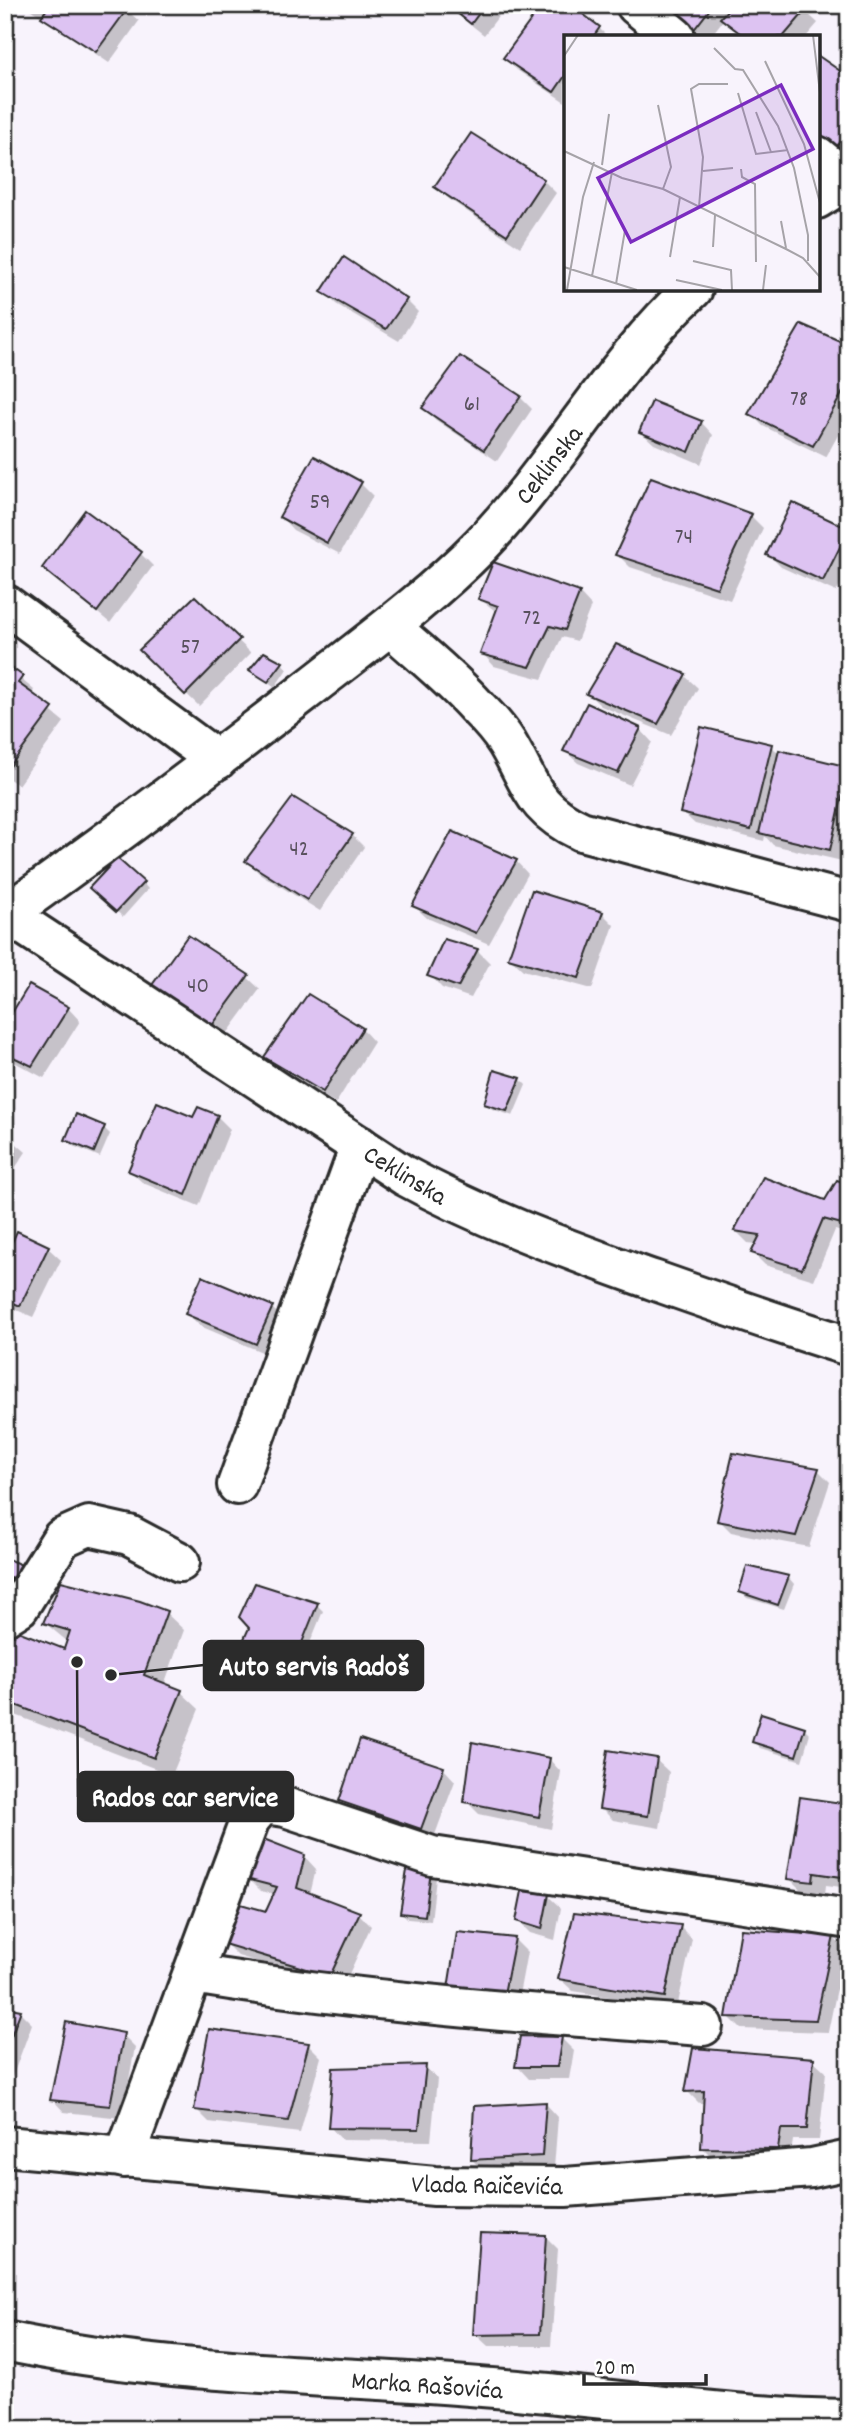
<svg xmlns="http://www.w3.org/2000/svg" width="854" height="2434" font-family="Dekko,sans-serif">
<style>
.shadow{fill:#0003}
.building{fill:#ddc3f2;stroke:#2b2b2b;stroke-width:2}
.lines{fill:none;stroke-linecap:round;stroke-linejoin:round}
.minor-casing{stroke:#2b2b2b;stroke-width:44}
.minor{stroke:#fff;stroke-width:38}
.labels{text-anchor:middle;stroke-width:7;stroke-linejoin:round;paint-order:stroke}
.number-label{font-size:23px;fill:#58515d}
.street-label{font-size:26px;fill:#2b2b2b;stroke:#fff}
.inset-road{fill:none;stroke:#a6a3a8;stroke-width:2}
.view{fill:#7b2cbf;fill-opacity:0.15;stroke:#7b2cbf;stroke-width:3.5}
.inset-edge{fill:none;stroke:#2b2b2b;stroke-width:3.5}
.leader{fill:none;stroke:#2b2b2b;stroke-width:2.5}
.callout-dot{fill:#2b2b2b;stroke:#fff;stroke-width:2.5}
.callout{fill:#2b2b2b;stroke:#2b2b2b;stroke-width:2.5}
.callout-label{font-size:28px;text-anchor:middle;font-weight:bold;fill:#fff}
</style>
<rect width="100%" height="100%" fill="#f8f3fc"/>
<filter id="ink" filterUnits="userSpaceOnUse"><feTurbulence type="fractalNoise" baseFrequency=".0143" numOctaves="2"/><feDisplacementMap in="SourceGraphic" scale="14" xChannelSelector="R" yChannelSelector="G"/><feConvolveMatrix kernelMatrix="1 2 1 2 8 2 1 2 1" color-interpolation-filters="sRGB"/></filter>
<g filter="url(#ink)">
<g class="shadow">
<polygon points="24,5 121,5 139,21 109,63"/>
<polygon points="446,5 507,5 484,35"/>
<polygon points="544,5 599,28 608,37 565,37 565,102 517,70 505,58"/>
<polygon points="649,5 798,5 818,23 806,37 744,37 724,19 710,37 689,37"/>
<polygon points="817,57 849,79 849,156 817,136"/>
<polygon points="472,135 543,180 556,193 520,247 449,199 436,187"/>
<polygon points="324,292 406,300 418,312 399,341 336,304"/>
<polygon points="849,347 849,415 826,457 763,426 751,414"/>
<polygon points="520,397 532,409 497,461 436,420 424,408"/>
<polygon points="701,422 713,435 701,464 654,444 641,432"/>
<polygon points="361,484 373,496 340,554 293,530 281,517"/>
<polygon points="793,504 849,531 849,569 836,592 781,567 768,554"/>
<polygon points="751,516 763,528 730,600 630,567 617,554"/>
<polygon points="141,554 153,566 110,623 44,568"/>
<polygon points="579,593 591,606 577,641 562,637 542,679 494,666 482,653 498,613 480,599"/>
<polygon points="195,599 251,653 199,706 141,650"/>
<polygon points="617,647 685,676 698,688 671,735 601,706 588,694"/>
<polygon points="282,663 287,669 275,687 252,670"/>
<polygon points="5,666 34,690 31,695 64,722 18,785 5,776"/>
<polygon points="640,729 652,742 630,785 578,763 565,751"/>
<polygon points="771,746 780,754 849,768 849,833 842,861 773,845 765,836 764,841 695,824 682,812"/>
<polygon points="352,835 364,847 320,911 259,873 247,861"/>
<polygon points="516,861 528,874 489,944 427,918 414,906"/>
<polygon points="143,883 148,889 123,917 97,894"/>
<polygon points="602,913 614,925 592,989 523,970 510,958"/>
<polygon points="445,941 477,950 490,963 471,998 442,988 430,975"/>
<polygon points="247,977 260,989 221,1042 161,1004"/>
<polygon points="68,1008 80,1021 44,1078 5,1057 5,1028"/>
<polygon points="362,1029 374,1042 336,1103 278,1069 266,1057"/>
<polygon points="520,1079 526,1085 513,1116 492,1109 486,1103"/>
<polygon points="199,1109 217,1116 230,1129 199,1206 143,1183 130,1171 194,1119"/>
<polygon points="104,1128 110,1134 100,1157 73,1146 67,1140"/>
<polygon points="5,1134 26,1152 5,1183"/>
<polygon points="849,1185 849,1234 835,1230 814,1280 765,1265 753,1253 757,1244 748,1243 736,1231 826,1202"/>
<polygon points="18,1234 48,1248 61,1260 33,1317 5,1305 5,1262"/>
<polygon points="272,1308 284,1320 269,1355 200,1326 187,1313"/>
<polygon points="818,1470 830,1482 809,1547 731,1532 719,1520"/>
<polygon points="5,1560 21,1566 5,1601"/>
<polygon points="749,1569 789,1578 794,1584 784,1609 747,1598 741,1592"/>
<polygon points="256,1585 317,1605 323,1611 293,1685 242,1667 236,1661 251,1628"/>
<polygon points="166,1613 184,1630 164,1685 181,1692 199,1709 172,1775 5,1711 5,1645 65,1651 68,1642 45,1623"/>
<polygon points="804,1728 810,1734 802,1761 760,1748 754,1742"/>
<polygon points="549,1759 561,1772 551,1829 479,1814 466,1801"/>
<polygon points="656,1760 669,1772 660,1828 613,1820 601,1808"/>
<polygon points="443,1768 455,1781 433,1840 354,1813 341,1800"/>
<polygon points="849,1806 849,1888 826,1885 825,1894 801,1890 789,1878"/>
<polygon points="304,1856 316,1869 310,1895 359,1914 371,1926 343,1987 238,1956 226,1944 267,1913 275,1895 261,1891 248,1878"/>
<polygon points="430,1872 436,1878 431,1921 408,1919 402,1913"/>
<polygon points="548,1896 561,1908 555,1940 530,1933 518,1921"/>
<polygon points="680,1927 692,1939 677,2008 573,1991 560,1979"/>
<polygon points="833,1937 845,1950 828,2032 741,2029 728,2016"/>
<polygon points="514,1939 527,1952 517,2006 462,1999"/>
<polygon points="5,2008 20,2012 32,2024 7,2091"/>
<polygon points="211,2031 309,2045 321,2057 300,2133 209,2122 196,2109"/>
<polygon points="123,2035 135,2047 122,2118 64,2112 52,2099"/>
<polygon points="562,2039 574,2051 569,2079 529,2079 517,2066"/>
<polygon points="813,2060 826,2072 819,2140 793,2140 790,2160 715,2160 702,2147 705,2103 699,2103 687,2091"/>
<polygon points="425,2067 437,2079 431,2141 342,2140 330,2127"/>
<polygon points="546,2104 558,2117 554,2168 485,2172 472,2160"/>
<polygon points="546,2237 558,2249 551,2346 488,2346 475,2334"/>
</g>
<g class="building">
<polygon points="50,5 124,5 128,8 96,52 41,17"/>
<polygon points="447,5 485,5 471,24"/>
<polygon points="542,5 571,5 600,27 593,37 565,37 565,76 554,92 503,58"/>
<polygon points="650,5 713,5 689,36"/>
<polygon points="732,5 801,5 807,9 783,37 745,37 720,18"/>
<polygon points="817,55 849,77 849,131 837,146 817,133"/>
<polygon points="471,133 544,179 507,235 434,187"/>
<polygon points="344,257 407,299 386,329 321,292"/>
<polygon points="801,324 849,345 849,381 813,446 748,414"/>
<polygon points="460,356 521,396 484,450 422,408"/>
<polygon points="652,401 702,421 689,452 639,432"/>
<polygon points="314,456 362,482 327,543 279,517"/>
<polygon points="651,477 752,514 717,588 615,555"/>
<polygon points="792,502 849,529 823,581 766,555"/>
<polygon points="85,510 142,552 97,612 42,568"/>
<polygon points="493,562 580,592 565,630 550,626 530,667 480,654 498,606 478,599"/>
<polygon points="195,596 240,639 185,695 139,650"/>
<polygon points="616,644 686,674 658,724 586,694"/>
<polygon points="264,652 283,662 268,682 249,670"/>
<polygon points="5,663 23,676 18,683 53,708 5,773"/>
<polygon points="587,703 641,728 618,773 563,751"/>
<polygon points="701,727 772,744 751,830 680,813"/>
<polygon points="779,750 849,767 830,850 759,833"/>
<polygon points="293,797 353,834 307,900 245,861"/>
<polygon points="452,831 517,860 476,933 412,906"/>
<polygon points="117,858 144,882 116,912 89,888"/>
<polygon points="532,890 603,912 579,978 508,958"/>
<polygon points="188,935 249,975 208,1031 147,992"/>
<polygon points="444,939 478,949 458,987 427,976"/>
<polygon points="29,985 69,1007 32,1066 5,1053 5,1024"/>
<polygon points="308,994 363,1028 323,1092 264,1057"/>
<polygon points="494,1070 521,1078 507,1111 484,1104"/>
<polygon points="157,1102 193,1117 198,1107 218,1115 186,1195 128,1171"/>
<polygon points="76,1114 105,1126 94,1152 65,1140"/>
<polygon points="763,1177 825,1200 837,1180 849,1184 849,1226 823,1219 802,1269 751,1253 760,1235 734,1231"/>
<polygon points="17,1231 49,1246 20,1306 5,1299 5,1258"/>
<polygon points="202,1276 273,1306 256,1344 185,1314"/>
<polygon points="733,1453 819,1468 796,1536 717,1521"/>
<polygon points="5,1558 22,1565 18,1579 5,1576"/>
<polygon points="747,1566 789,1576 778,1605 739,1592"/>
<polygon points="61,1581 140,1601 167,1611 144,1675 182,1690 154,1758 5,1701 5,1639 10,1628 64,1649 70,1631 43,1623"/>
<polygon points="255,1583 318,1603 287,1680 234,1661 249,1628 239,1617"/>
<polygon points="761,1713 805,1727 796,1756 752,1742"/>
<polygon points="360,1739 444,1767 421,1829 339,1801"/>
<polygon points="472,1742 550,1758 539,1817 464,1802"/>
<polygon points="608,1750 657,1758 648,1816 599,1809"/>
<polygon points="800,1797 849,1804 849,1878 814,1873 813,1882 787,1879"/>
<polygon points="261,1838 305,1855 297,1888 360,1912 330,1976 224,1944 237,1903 266,1911 277,1887 246,1879"/>
<polygon points="407,1870 431,1871 425,1916 400,1913"/>
<polygon points="522,1891 549,1894 542,1929 516,1921"/>
<polygon points="574,1913 681,1925 665,1997 558,1979"/>
<polygon points="741,1929 834,1936 816,2020 726,2017"/>
<polygon points="457,1932 515,1938 504,1994 448,1988"/>
<polygon points="5,2007 21,2010 5,2052"/>
<polygon points="66,2022 124,2033 110,2106 50,2100"/>
<polygon points="209,2029 309,2043 288,2121 194,2110"/>
<polygon points="520,2036 562,2037 557,2067 515,2067"/>
<polygon points="693,2048 814,2058 807,2129 781,2129 778,2149 701,2148 704,2091 685,2092"/>
<polygon points="426,2065 419,2129 328,2128 333,2068"/>
<polygon points="546,2102 542,2156 471,2160 474,2106"/>
<polygon points="480,2233 546,2235 540,2334 473,2335"/>
</g>
<g class="lines">
<g class="minor-casing">
<g id="minor">
<polyline points="636,5 675,37"/>
<polyline points="817,156 846,180"/>
<polyline points="817,199 849,179"/>
<polyline points="5,604 217,760"/>
<path d="M390,626c28,26 60,51 86,80 11,11 23,24 31,37 25,42 25,65 74,88l268,71"/>
<path d="M7,914l398,262c75,41 151,69 231,98 71,25 141,50 213,72"/>
<path d="M5,915c101,-72 200,-146 297,-221 61,-48 125,-94 179,-149 77,-80 130,-181 212,-256"/>
<polyline points="237,1485 360,1146"/>
<polyline points="5,1616 19,1607 62,1538 89,1526 129,1535 180,1562"/>
<path d="M193,1974c169,28 339,40 510,52"/>
<polyline points="5,2146 435,2186 565,2187 812,2168 849,2160"/>
<polyline points="124,2158 250,1819 263,1804 285,1807 432,1856 849,1919"/>
<path d="M5,2341c168,36 341,33 512,49 111,10 220,28 332,29"/>
</g>
</g>
<use href="#minor" class="minor"/>
</g>
</g>
<g class="labels">
<g class="number-label">
<text x="799" y="405">78</text>
<text x="472" y="410">61</text>
<text x="320" y="508">59</text>
<text x="684" y="543">74</text>
<text x="532" y="624">72</text>
<text x="190" y="653">57</text>
<text x="299" y="855">42</text>
<text x="198" y="992">40</text>
</g>
<g class="street-label">
<text transform="translate(548 464) rotate(-52)" y="9">Ceklinska</text>
<text transform="translate(406 1174) rotate(31)" y="9">Ceklinska</text>
<text transform="translate(487 2184) rotate(1)" y="9">Vlada Raičevića</text>
<text transform="translate(427 2384) rotate(4)" y="9">Marka Rašovića</text>
</g>
</g>
<g transform="translate(564 35)">
<rect width="256" height="256" fill="#f8f3fc"/>
<path class="inset-road" d="M249,0l7,58M150,13l21,21 8,1 35,56 16,42 14,67v26M0,21l14,-21M201,26l39,83 16,59M174,58l18,61 32,-4M94,70l13,62 -8,22M192,77l15,40M0,116l58,27 41,11 123,60 17,9 17,19M38,130l7,-51M177,134l1,8 13,7 1,78M139,136l30,-3M135,172l4,-50 -12,-68 8,-5h29M217,186l5,27M149,212l2,-32M106,222l10,-60M129,226l38,9 1,20M0,232l73,23M28,241l20,-104M112,245l46,10M52,249l9,-54M3,255l16,-93 11,-35M199,255l3,-25"/>
<path class="view" d="M217,50l32,64 -182,93 -33,-64z"/>
<rect width="256" height="256" class="inset-edge"/>
</g>
<path class="leader" d="M111 1675L204 1665M77 1662L78 1797"/>
<g class="callout-dot">
<circle cx="111" cy="1675" r="7"/>
<circle cx="77" cy="1662" r="7"/>
</g>
<g class="callout">
<rect x="204" y="1641" width="219" height="49" rx="7"/>
<rect x="78" y="1772" width="215" height="49" rx="7"/>
</g>
<g class="callout-label">
<text x="314" y="1675">Auto servis Radoš</text>
<text x="185" y="1806">Rados car service</text>
</g>
<rect width="854" height="2434" fill="none" stroke="#fff" stroke-width="28"/>
<rect x="14" y="14" width="826" height="2406" fill="none" stroke="#2b2b2b" stroke-width="2.5" filter="url(#ink)"/>
<path d="M584 2374v10h122v-10" fill="none" stroke="#2b2b2b" stroke-width="3.5"/>
<text x="595" y="2374" font-size="21" fill="#2b2b2b" stroke="#ffffff" stroke-width="5" paint-order="stroke">20 m</text>
</svg>
